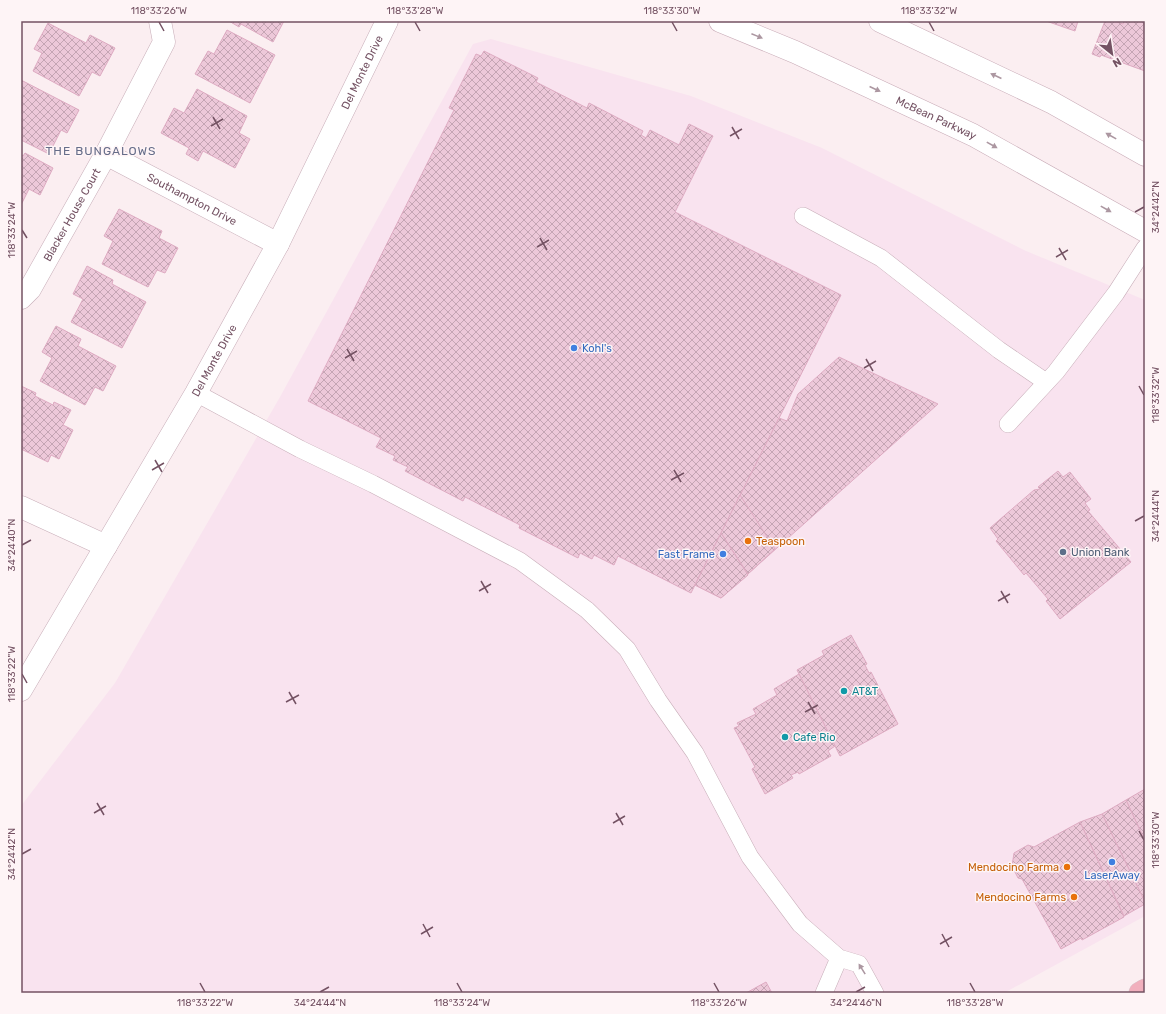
<svg xmlns="http://www.w3.org/2000/svg" width="1166" height="1014" font-family="Rubik,sans-serif">
<style>
.commercial{fill:#f9e3ef}
.building{fill:url(#building-cross-hatch);stroke:#deabc2}
.lines{fill:none;stroke-linecap:round;stroke-linejoin:round}
.service-casing{stroke:#c8aeb9;stroke-width:18}
.minor-casing{stroke:#c8aeb9;stroke-width:23}
.secondary-casing{stroke:#c8abb7;stroke-width:23}
.primary-casing{stroke:#d5cbd0;stroke-width:23}
.service{stroke:#fff;stroke-width:17}
.minor{stroke:#fff;stroke-width:22}
.secondary{stroke:#fff;stroke-width:22}
.primary{stroke:#f1afbd;stroke-width:22}
.oneway{fill:#ac97a1}
.ticks{fill:none;stroke:#745263;stroke-width:1.5}
.shop-dot{fill:#3f7fe0;stroke:#fef4f6;stroke-width:1.5}
.food-dot{fill:#e8710a;stroke:#fef4f6;stroke-width:1.5}
.service-dot{fill:#5c6f8a;stroke:#fef4f6;stroke-width:1.5}
.culture-dot{fill:#0f9aa8;stroke:#fef4f6;stroke-width:1.5}
.labels{text-anchor:middle;stroke-width:3;stroke-linejoin:round;paint-order:stroke}
.street-label{font-size:11px;fill:#745263;stroke:#fef4f6}
.shop-label{font-size:11px;fill:#366cbe;stroke:#fef4f6;text-anchor:start}
.food-label{font-size:11px;fill:#c56008;stroke:#fef4f6;text-anchor:end}
.service-label{font-size:11px;fill:#4e5e75;stroke:#fef4f6;text-anchor:start}
.culture-label{font-size:11px;fill:#0d838f;stroke:#fef4f6;text-anchor:start}
.neighbourhood-label{font-size:12px;letter-spacing:1px;fill:#666d89;stroke:#fef4f6}
.neatline{fill:none;stroke:#745263;stroke-width:1.5}
.ticks-label{font-size:10px;text-anchor:middle;fill:#745263}
</style>
<defs>
<pattern id="building-cross-hatch" width="8" height="8" patternUnits="userSpaceOnUse"><rect width="8" height="8" fill="#edc8d9"/><path d="M0 0l8 8M0 8l8-8" fill="none" stroke="#c5a5b4"/></pattern>
</defs>
<rect width="100%" height="100%" fill="#fbeef1"/>
<polygon class="commercial" points="491,39 691,96 822,148 1026,251 1145,300 1145,916 1004,993 21,993 21,806 115,683 280,397 473,44"/>
<g class="building">
<polygon points="229,21 284,21 273,42 241,24 239,27"/>
<polygon points="1046,21 1078,21 1075,31"/>
<polygon points="1105,21 1115,21 1123,24 1124,21 1145,21 1145,71 1101,55 1100,57 1092,54"/>
<polygon points="48,23 86,43 90,35 115,48 100,76 92,72 79,96 33,71 42,53 34,49"/>
<polygon points="227,30 275,55 250,103 195,74 208,51 214,54"/>
<polygon points="484,51 538,78 536,82 587,108 589,103 643,131 641,135 646,138 650,130 679,145 689,124 713,136 675,212 841,295 691,593 618,556 614,565 594,555 592,559 580,553 578,558 519,528 520,525 465,497 463,501 405,471 408,467 393,460 395,456 376,447 381,438 308,401 454,110 449,108 476,54 481,56"/>
<polygon points="21,80 79,110 67,133 61,130 49,154 21,140"/>
<polygon points="197,89 247,116 239,133 250,139 235,168 203,151 198,161 186,154 189,148 161,133 174,108 184,113"/>
<polygon points="25,153 53,168 40,195 29,189 21,205 21,155 23,156"/>
<polygon points="119,209 162,231 159,238 178,248 165,273 157,270 148,287 102,264 113,241 104,236"/>
<polygon points="87,266 113,280 112,284 146,302 122,348 71,322 83,299 73,294"/>
<polygon points="56,326 81,339 78,346 116,366 103,391 95,387 85,405 40,381 52,358 42,352"/>
<polygon points="839,357 938,404 721,598 695,585 779,418 787,421 798,394"/>
<polygon points="21,386 36,393 35,396 53,405 54,402 71,410 63,425 73,430 59,459 51,455 48,462 21,449"/>
<polygon points="1058,471 1063,477 1070,472 1091,499 1085,503 1090,510 1088,511 1131,562 1060,619 1046,601 1048,599 1026,573 1024,575 996,541 998,539 990,528 1034,490 1040,489 1038,487"/>
<polygon points="740,495 775,549 748,574 721,533"/>
<polygon points="721,533 748,575 721,598 695,585"/>
<polygon points="851,635 867,664 865,665 869,673 871,672 898,724 840,756 797,670 824,655 822,651"/>
<polygon points="799,674 835,746 828,751 831,756 799,774 798,772 791,775 793,778 765,794 752,769 755,767 734,728 739,726 737,723 756,714 753,709 777,695 774,689"/>
<polygon points="1145,789 1145,841 1126,800"/>
<polygon points="1126,800 1145,841 1145,902 1102,814"/>
<polygon points="1102,814 1145,902 1145,904 1124,916 1080,822"/>
<polygon points="1080,822 1124,917 1082,940 1081,938 1061,949 1022,879 1018,878 1012,866 1014,853 1028,845 1034,847"/>
<polygon points="766,982 772,993 746,993"/>
</g>
<g class="lines">
<g class="service-casing">
<g id="service">
<polyline points="803,216 881,258 999,350 1046,382"/>
<polyline points="196,393 300,449 373,484 520,561 587,610 627,649 658,700 695,753 750,857 800,924 839,958 859,964 875,993"/>
<polyline points="1008,424 1056,372 1116,293 1145,248"/>
<polyline points="824,993 839,958"/>
</g>
</g>
<g class="minor-casing">
<g id="minor">
<path id="s1" d="M106,154l172,90"/>
<path id="s2" d="M21,298l9,-9 76,-135 58,-112 -4,-21"/>
<polyline points="21,507 106,546"/>
<path id="s3" d="M21,690l175,-297 82,-149 109,-223"/>
</g>
</g>
<g class="secondary-casing">
<g id="secondary">
<path id="s4" d="M720,21l75,31 178,83 172,96"/>
<polyline points="880,21 1051,102 1145,155"/>
</g>
</g>
<g class="primary-casing">
<polyline id="primary" points="1140,993 1145,990"/>
</g>
<use href="#service" class="service"/>
<use href="#minor" class="minor"/>
<use href="#secondary" class="secondary"/>
<use href="#primary" class="primary"/>
</g>
<defs><path id="oneway-solid" d="M-6-.8H1V-3.2L6.5 0L1 3.2V.8H-6Z"/></defs>
<g class="oneway">
<use href="#oneway-solid" transform="translate(757 36) rotate(22)"/>
<use href="#oneway-solid" transform="translate(996 76) rotate(-155)"/>
<use href="#oneway-solid" transform="translate(875 89) rotate(25)"/>
<use href="#oneway-solid" transform="translate(1111 136) rotate(-151)"/>
<use href="#oneway-solid" transform="translate(992 145) rotate(29)"/>
<use href="#oneway-solid" transform="translate(1106 209) rotate(29)"/>
<use href="#oneway-solid" transform="translate(862 969) rotate(-122)"/>
</g>
<path class="ticks" d="M159,22l5,9M415,22l5,9M672,22l5,9M929,22l5,9M213,117l7,12M211,126l12,-7M732,127l7,12M730,136l12,-7M1135,212l9,-5M22,230l5,8M540,238l7,12M537,247l12,-7M1059,248l7,12M1056,257l12,-7M347,349l7,12M345,358l12,-7M866,359l7,12M864,368l12,-7M1139,386l5,9M155,460l7,12M152,470l12,-7M674,470l7,12M671,480l13,-7M1135,521l9,-5M22,545l9,-5M481,581l7,12M479,591l12,-7M1001,591l7,12M998,601l12,-7M22,674l5,9M289,692l7,12M286,702l13,-7M808,702l7,12M805,712l13,-7M97,803l7,12M94,813l12,-7M616,813l7,12M613,823l12,-7M1139,831l5,9M22,854l9,-5M423,924l7,13M421,934l12,-7M942,934l7,13M940,944l12,-7M200,983l5,9M457,983l5,9M714,983l5,9M970,983l5,9M320,992l9,-5M856,992l9,-5"/>
<g class="shop-dot">
<circle cx="574" cy="348" r="4"/>
<circle cx="723" cy="554" r="4"/>
<circle cx="1112" cy="862" r="4"/>
</g>
<g class="food-dot">
<circle cx="748" cy="541" r="4"/>
<circle cx="1067" cy="867" r="4"/>
<circle cx="1074" cy="897" r="4"/>
</g>
<circle class="service-dot" cx="1063" cy="552" r="4"/>
<g class="culture-dot">
<circle cx="844" cy="691" r="4"/>
<circle cx="785" cy="737" r="4"/>
</g>
<g class="labels">
<g class="street-label">
<text dy="4" stroke="none"><textPath href="#s3" startOffset="706">Del Monte Drive</textPath></text>
<text dy="4" stroke="none"><textPath href="#s4" startOffset="237">McBean Parkway</textPath></text>
<text dy="4" stroke="none"><textPath href="#s1" startOffset="97">Southampton Drive</textPath></text>
<text dy="4" stroke="none"><textPath href="#s2" startOffset="98">Blacker House Court</textPath></text>
<text dy="4" stroke="none"><textPath href="#s3" startOffset="382">Del Monte Drive</textPath></text>
</g>
<g class="shop-label">
<text x="582" y="352">Kohl's</text>
<text x="715" y="558" text-anchor="end">Fast Frame</text>
<text x="1112" y="879" text-anchor="middle">LaserAway</text>
</g>
<g class="food-label">
<text x="756" y="545" text-anchor="start">Teaspoon</text>
<text x="1059" y="871">Mendocino Farma</text>
<text x="1066" y="901">Mendocino Farms</text>
</g>
<g class="service-label">
<text x="1071" y="556">Union Bank</text>
</g>
<g class="culture-label">
<text x="852" y="695">AT&amp;T</text>
<text x="793" y="741">Cafe Rio</text>
</g>
<g class="neighbourhood-label">
<text x="101" y="155">THE BUNGALOWS</text>
</g>
</g>
<rect width="1166" height="1014" fill="none" stroke="#fef4f6" stroke-width="44"/>
<g transform="translate(1112 54) rotate(150)" stroke="#fef4f6" stroke-width="3" paint-order="stroke">
<path d="M0-3L7 15L0 10L-7 15Z" fill="#745263"/>
<text y="-6" font-size="11" font-weight="bold" text-anchor="middle" fill="#745263">N</text>
</g>
<rect x="22" y="22" width="1122" height="970" class="neatline"/>
<g class="ticks-label">
<text x="159" y="14">118°33'26"W</text>
<text x="415" y="14">118°33'28"W</text>
<text x="672" y="14">118°33'30"W</text>
<text x="929" y="14">118°33'32"W</text>
<text transform="translate(1155 207) rotate(-90)" y="4">34°24'42"N</text>
<text transform="translate(11 230) rotate(-90)" y="4">118°33'24"W</text>
<text transform="translate(1155 395) rotate(-90)" y="4">118°33'32"W</text>
<text transform="translate(1155 516) rotate(-90)" y="4">34°24'44"N</text>
<text transform="translate(11 545) rotate(-90)" y="4">34°24'40"N</text>
<text transform="translate(11 674) rotate(-90)" y="4">118°33'22"W</text>
<text transform="translate(1155 840) rotate(-90)" y="4">118°33'30"W</text>
<text transform="translate(11 854) rotate(-90)" y="4">34°24'42"N</text>
<text x="205" y="1006">118°33'22"W</text>
<text x="320" y="1006">34°24'44"N</text>
<text x="462" y="1006">118°33'24"W</text>
<text x="719" y="1006">118°33'26"W</text>
<text x="856" y="1006">34°24'46"N</text>
<text x="975" y="1006">118°33'28"W</text>
</g>
</svg>
